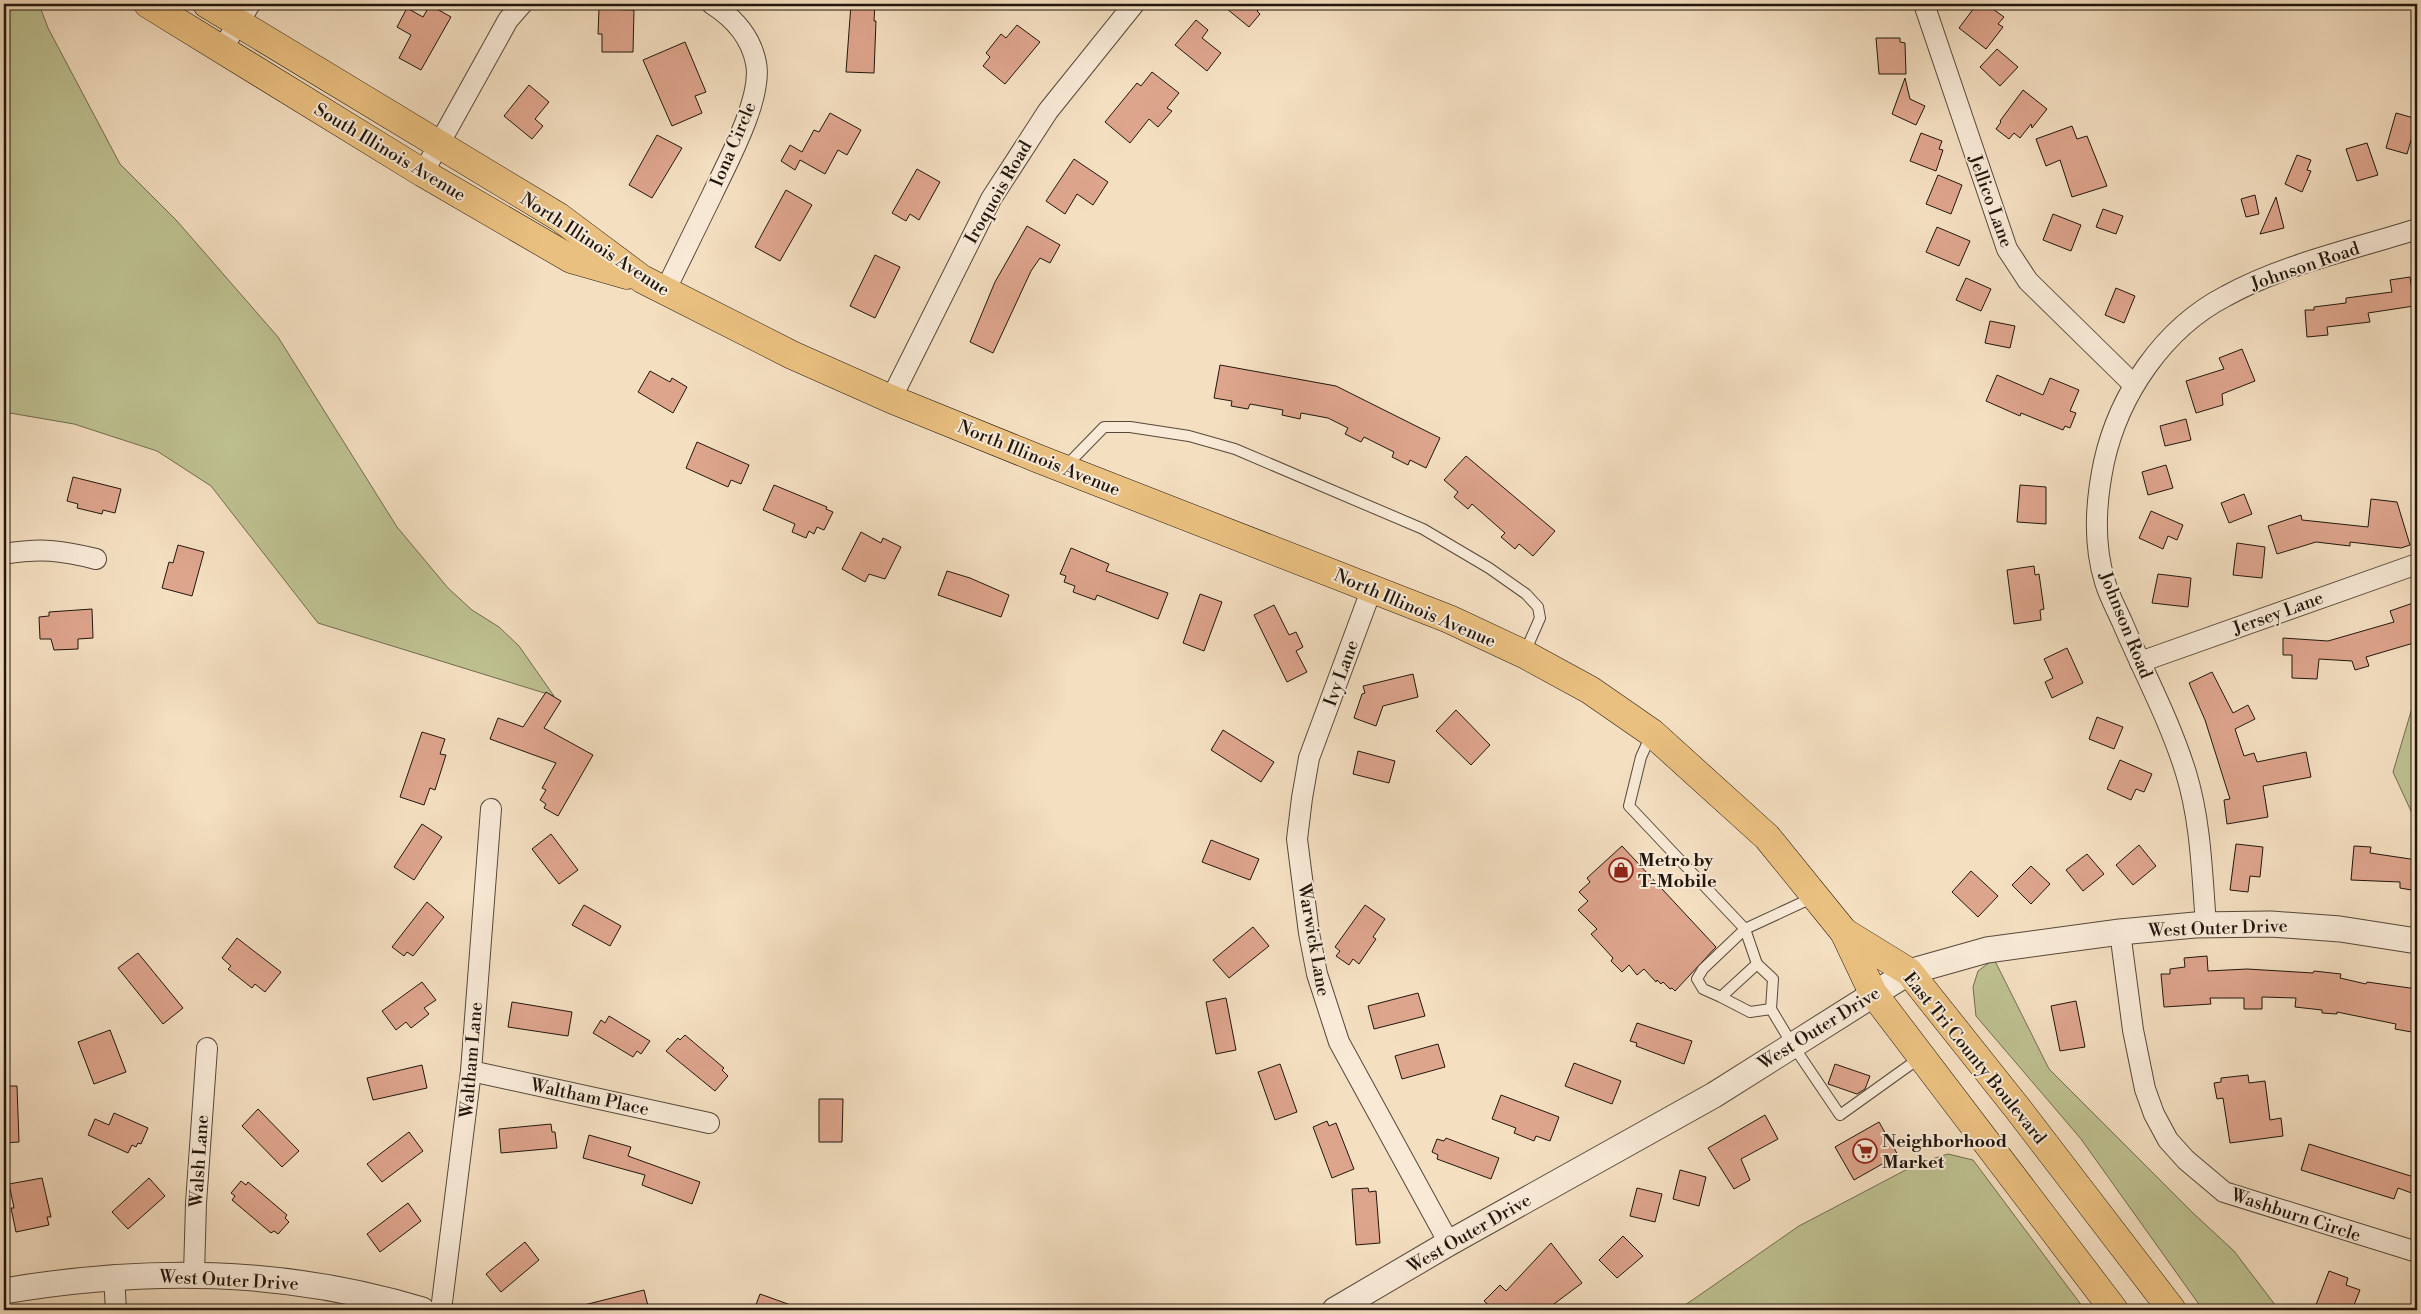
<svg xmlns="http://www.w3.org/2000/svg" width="2421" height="1314" font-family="'Libre Bodoni',serif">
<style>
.green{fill:#bec191;stroke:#706c4f}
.building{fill:#dea58d;stroke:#21160d}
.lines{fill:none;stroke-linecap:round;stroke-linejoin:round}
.service-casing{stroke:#56483a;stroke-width:12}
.minor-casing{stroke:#56483a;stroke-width:22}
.tertiary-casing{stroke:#56483a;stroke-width:27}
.trunk-casing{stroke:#21160d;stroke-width:29}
.service{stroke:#f8ead7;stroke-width:10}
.minor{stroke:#f8ead7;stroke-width:20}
.tertiary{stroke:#f8ead7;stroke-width:25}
.trunk{stroke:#eac080;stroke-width:28}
.labels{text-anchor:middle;stroke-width:4;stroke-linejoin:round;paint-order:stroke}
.street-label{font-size:18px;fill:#21160d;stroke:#f8ead7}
.poi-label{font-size:18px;font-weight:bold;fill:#21160d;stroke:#f8ead7;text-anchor:start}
</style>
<rect width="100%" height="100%" fill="#f4dfc1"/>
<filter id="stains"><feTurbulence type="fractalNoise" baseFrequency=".004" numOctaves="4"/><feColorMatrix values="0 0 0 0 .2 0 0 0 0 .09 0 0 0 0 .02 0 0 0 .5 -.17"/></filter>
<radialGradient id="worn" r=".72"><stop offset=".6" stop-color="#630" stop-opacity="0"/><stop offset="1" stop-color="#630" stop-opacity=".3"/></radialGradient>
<g class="green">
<polygon points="4,4 39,4 48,28 120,164 177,221 278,337 397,527 448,588 472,610 499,627 519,646 554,696 318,623 211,486 157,451 74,424 4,412"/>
<polygon points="2415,698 2417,698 2417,824 2393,772"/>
<polygon points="1994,959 2049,1069 2193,1213 2234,1251 2279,1310 2203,1310 2081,1139 1976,1016 1973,987 1978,971"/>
<polygon points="1948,1154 1973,1160 2085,1310 1678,1310 1799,1226 1919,1163"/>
</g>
<g class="building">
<polygon points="851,4 875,4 874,21 876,21 874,73 846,72"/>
<polygon points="1221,4 1264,4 1257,11 1260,14 1249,27"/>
<polygon points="1977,4 1986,4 2004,17 1998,24 2003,27 1986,49 1959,28"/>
<polygon points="430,5 451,17 421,70 399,58 411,35 397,27 407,8 423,17"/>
<polygon points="599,9 634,10 633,52 602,52 602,34 598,34"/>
<polygon points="1196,20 1208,30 1202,38 1221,53 1207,71 1175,45"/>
<polygon points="1017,25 1040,42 1005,84 983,66 990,57 986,53 1001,34 1006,38"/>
<polygon points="1876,38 1900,38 1900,42 1905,43 1906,74 1879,74"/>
<polygon points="685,42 706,92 695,96 702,113 672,126 643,60"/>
<polygon points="1997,49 2018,67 2000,86 1980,67"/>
<polygon points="1152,72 1179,93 1167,108 1172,111 1158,127 1149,119 1130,143 1105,122 1137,83 1141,86"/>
<polygon points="1905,78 1910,99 1925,106 1916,125 1892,114"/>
<polygon points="529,85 549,102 535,119 543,126 532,139 504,116"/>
<polygon points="2023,90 2047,109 2032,128 2031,124 2020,138 2014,133 2009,139 1996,129 2001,122 2000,121"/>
<polygon points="830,113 861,130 847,155 838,150 825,174 800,160 795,170 781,161 790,145 802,152 814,130 819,132"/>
<polygon points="2396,113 2417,119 2407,154 2386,148"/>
<polygon points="2072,126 2077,139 2087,136 2107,186 2072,197 2060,160 2046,166 2036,139"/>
<polygon points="1921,133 1942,141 1939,149 1943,150 1936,171 1910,161"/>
<polygon points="657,135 682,148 652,198 629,185"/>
<polygon points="2367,143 2378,175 2357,181 2346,149"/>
<polygon points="2297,155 2311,160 2307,170 2311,171 2302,192 2285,184"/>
<polygon points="1074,159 1108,182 1093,205 1077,194 1065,214 1046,201"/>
<polygon points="917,169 940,182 919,220 910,214 906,221 892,213"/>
<polygon points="1938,175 1962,185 1951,214 1926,204"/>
<polygon points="786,190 812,205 780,261 755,247"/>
<polygon points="2255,195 2259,214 2246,217 2241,199"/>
<polygon points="2276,197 2284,228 2260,234"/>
<polygon points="2103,209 2123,216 2116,234 2096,227"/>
<polygon points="2053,214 2081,225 2071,251 2043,240"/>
<polygon points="1027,226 1060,245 1050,263 1040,258 1031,271 993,353 970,342 995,282"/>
<polygon points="1937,227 1970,241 1959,266 1926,252"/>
<polygon points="875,255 900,267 875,318 850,306"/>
<polygon points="2410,277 2414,306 2368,313 2370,322 2327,327 2328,335 2307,337 2305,310 2314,310 2314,307 2346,303 2346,298 2392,292 2390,280"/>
<polygon points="1966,278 1991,289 1981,311 1956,300"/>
<polygon points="2116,288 2135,296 2124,323 2105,315"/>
<polygon points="1990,321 2015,326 2010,348 1985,343"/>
<polygon points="2242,349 2255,381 2222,394 2223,405 2196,413 2186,381 2224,369 2219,358"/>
<polygon points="1220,365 1336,386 1440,438 1426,468 1410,460 1408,465 1392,457 1394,452 1364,437 1361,442 1345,434 1348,428 1328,418 1301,413 1300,419 1282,415 1283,410 1250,404 1248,409 1231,406 1232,401 1214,398"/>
<polygon points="650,371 670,382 672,378 687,387 673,413 638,392"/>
<polygon points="1997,375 2043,395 2050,378 2079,390 2070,411 2076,413 2070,428 2065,426 2063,430 2021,413 2020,416 1986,401"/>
<polygon points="2186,419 2191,440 2165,446 2160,426"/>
<polygon points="697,442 749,465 741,484 731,480 728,487 686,468"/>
<polygon points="1466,456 1555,531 1533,556 1519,544 1515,549 1501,537 1505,533 1472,504 1468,509 1454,497 1458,492 1444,480"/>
<polygon points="2166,465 2173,488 2148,495 2142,472"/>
<polygon points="73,477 121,489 115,513 103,510 102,514 77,508 78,504 67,501"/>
<polygon points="774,485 827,507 826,509 833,512 824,530 817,527 814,534 809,531 806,538 792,532 795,524 763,510"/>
<polygon points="2020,485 2046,487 2046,524 2017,522"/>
<polygon points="2244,494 2252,514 2229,523 2221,503"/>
<polygon points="2371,499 2397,502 2410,545 2401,548 2350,542 2350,546 2316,542 2277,554 2268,526 2301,515 2302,520 2368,527"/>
<polygon points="2151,511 2183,525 2177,540 2168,536 2163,549 2139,538"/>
<polygon points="861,532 881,543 883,538 901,547 885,579 869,574 865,582 842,569"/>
<polygon points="2237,543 2265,547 2262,578 2233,575"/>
<polygon points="178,545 204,552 192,596 162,588 169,562 173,563"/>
<polygon points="1071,548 1109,564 1106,571 1168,593 1158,619 1097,595 1095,600 1073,592 1075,586 1064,582 1066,576 1060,574"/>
<polygon points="2034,566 2035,575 2039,574 2044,609 2040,610 2041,620 2014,624 2007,570"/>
<polygon points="947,571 970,578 1009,595 1001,617 938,595"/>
<polygon points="2158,574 2191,578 2188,607 2152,603"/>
<polygon points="1200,594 1222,602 1204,651 1183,643"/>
<polygon points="2413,603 2417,616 2417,642 2366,657 2369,666 2355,670 2352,661 2319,659 2317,679 2292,678 2292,655 2283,655 2283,638 2328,641 2394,622 2390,611"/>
<polygon points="1274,605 1289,635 1296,632 1303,647 1296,651 1307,672 1287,682 1254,615"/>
<polygon points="92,609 93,638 78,639 78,649 54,650 51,639 40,639 39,617 49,616 49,612"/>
<polygon points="2067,648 2083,683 2052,698 2045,682 2053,678 2044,659"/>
<polygon points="2212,672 2233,713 2248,705 2255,719 2235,729 2244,756 2254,753 2257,762 2306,752 2311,777 2263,786 2268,817 2227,824 2224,800 2230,799 2205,720 2189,683"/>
<polygon points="1413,674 1418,697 1383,706 1376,726 1354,718 1362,694 1365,693 1363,686"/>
<polygon points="546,692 561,701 544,728 593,755 558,816 544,808 546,804 540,800 546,790 542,788 556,763 490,739 498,718 523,727"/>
<polygon points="1456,710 1490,745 1471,765 1436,731"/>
<polygon points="2097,717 2123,727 2114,749 2089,739"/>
<polygon points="1223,730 1274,762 1261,782 1211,750"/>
<polygon points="422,732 445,739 440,754 446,755 435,790 430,788 424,805 400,797"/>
<polygon points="1358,751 1395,761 1389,783 1353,774"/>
<polygon points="2120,760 2152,774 2144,792 2136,789 2131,800 2107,789"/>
<polygon points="422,824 442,837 414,880 394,867"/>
<polygon points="551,834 578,870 559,884 532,849"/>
<polygon points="1211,840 1259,859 1250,880 1202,862"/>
<polygon points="2236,844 2263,847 2260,877 2250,876 2248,892 2230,890"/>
<polygon points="2139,845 2156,866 2133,885 2116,865"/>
<polygon points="1622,846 1716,947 1675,991 1672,988 1670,989 1663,982 1661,984 1657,980 1656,982 1644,969 1637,975 1629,965 1622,972 1611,961 1613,958 1591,934 1597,929 1578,910 1588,901 1579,892 1590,882 1587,878"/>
<polygon points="2354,846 2371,847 2370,853 2417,860 2417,891 2400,888 2400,882 2351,880"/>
<polygon points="2087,854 2104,874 2083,891 2066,870"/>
<polygon points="2031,866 2050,884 2031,904 2012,885"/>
<polygon points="1971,871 1998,896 1978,917 1952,892"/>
<polygon points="427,902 444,917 413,956 407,952 404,956 392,947"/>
<polygon points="584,905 621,926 610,946 572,925"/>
<polygon points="1365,905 1385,919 1373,937 1376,939 1359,964 1353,959 1349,965 1336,956 1340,951 1335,947"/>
<polygon points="1253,927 1269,946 1229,978 1213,960"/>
<polygon points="237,938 281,972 265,992 255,984 252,988 228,969 231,966 222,958"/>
<polygon points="138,953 183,1008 163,1024 118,968"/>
<polygon points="2207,956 2208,971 2247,969 2313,973 2314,971 2341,974 2340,978 2366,984 2367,982 2417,989 2417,1033 2395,1029 2396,1024 2337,1012 2337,1014 2322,1013 2322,1010 2295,1007 2296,998 2262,997 2262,1009 2244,1009 2244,998 2210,998 2211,1004 2164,1007 2161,974 2170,974 2170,969 2185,967 2184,958"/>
<polygon points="422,982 436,1000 424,1008 429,1014 411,1028 406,1022 396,1030 382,1011"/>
<polygon points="1418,993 1425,1016 1374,1029 1368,1006"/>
<polygon points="1226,998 1236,1050 1216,1054 1206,1002"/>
<polygon points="2076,1001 2085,1047 2060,1051 2051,1006"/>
<polygon points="512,1002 572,1012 568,1036 508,1027"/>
<polygon points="609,1016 650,1041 641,1054 637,1051 633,1057 593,1033 601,1020 605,1023"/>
<polygon points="1637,1023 1692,1041 1684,1064 1636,1046 1637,1043 1630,1041"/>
<polygon points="110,1030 126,1072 94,1084 78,1042"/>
<polygon points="685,1035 724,1068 722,1070 728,1076 715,1091 666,1051 678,1038 680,1040"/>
<polygon points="1438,1044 1445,1067 1402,1079 1395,1056"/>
<polygon points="1574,1063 1621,1081 1612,1104 1565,1086"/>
<polygon points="1280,1064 1297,1112 1275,1120 1258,1072"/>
<polygon points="1835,1064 1870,1076 1865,1089 1857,1094 1828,1084"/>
<polygon points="422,1065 427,1088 373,1100 367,1078"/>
<polygon points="2248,1075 2249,1083 2265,1081 2270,1120 2281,1118 2283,1136 2230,1143 2223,1098 2217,1099 2214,1083 2221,1082 2221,1078"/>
<polygon points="4,1086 17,1086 19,1142 4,1143"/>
<polygon points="1501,1095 1559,1117 1550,1141 1536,1136 1534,1141 1514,1133 1516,1128 1492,1119"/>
<polygon points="819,1099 843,1099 842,1142 819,1142"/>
<polygon points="258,1109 299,1151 282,1167 242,1126"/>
<polygon points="114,1113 148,1128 141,1144 138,1143 136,1147 132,1145 128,1153 88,1135 95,1119 109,1125"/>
<polygon points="1765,1115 1778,1139 1741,1159 1750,1180 1734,1189 1708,1148"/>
<polygon points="1327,1121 1329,1126 1336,1123 1354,1169 1332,1178 1313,1127"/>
<polygon points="1879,1122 1898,1155 1854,1180 1835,1147"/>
<polygon points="551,1124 552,1132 555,1132 557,1148 501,1153 499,1129"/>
<polygon points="409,1132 423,1151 382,1182 367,1164"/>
<polygon points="589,1135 631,1147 628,1156 700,1182 692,1204 642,1185 645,1175 583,1158"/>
<polygon points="1446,1138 1499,1158 1491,1179 1437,1159 1438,1155 1432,1152 1437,1139 1444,1141"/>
<polygon points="2309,1144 2417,1178 2417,1195 2398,1188 2394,1199 2301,1170"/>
<polygon points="1680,1170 1706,1177 1699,1206 1673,1199"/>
<polygon points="42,1178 51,1217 47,1217 49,1225 16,1232 11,1208 14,1208 9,1184"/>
<polygon points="149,1178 165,1196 128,1229 112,1212"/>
<polygon points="241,1181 246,1185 248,1182 287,1215 285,1218 289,1222 278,1234 274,1231 271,1233 232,1200 235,1196 231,1193"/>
<polygon points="1368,1188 1369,1192 1376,1191 1380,1243 1356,1245 1352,1189"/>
<polygon points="1637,1188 1662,1194 1655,1222 1630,1216"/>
<polygon points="408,1203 421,1221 380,1252 367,1234"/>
<polygon points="1623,1236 1643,1256 1617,1278 1599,1260"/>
<polygon points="525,1242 539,1260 501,1292 486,1274"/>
<polygon points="1551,1243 1582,1283 1546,1310 1494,1310 1484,1301 1500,1285 1506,1291"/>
<polygon points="2329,1271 2348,1278 2346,1285 2360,1290 2352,1310 2314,1310"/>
<polygon points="644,1290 649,1310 585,1310 584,1305"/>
<polygon points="760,1294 799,1308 799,1310 754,1310"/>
</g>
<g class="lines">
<g class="service-casing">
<g id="service">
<polyline points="1064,468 1104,427 1130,427 1189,436 1235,449 1423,529 1489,568 1526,594 1538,607 1540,618 1525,652"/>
<polyline points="1651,735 1641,757 1629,806 1745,929 1814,897"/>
<polyline points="1757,964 1773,979 1771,1009"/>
<polyline points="1721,997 1703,989 1697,979 1703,969 1745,929 1757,964 1721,997 1750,1012 1771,1009 1792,1044 1840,1115 1921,1057"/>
</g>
</g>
<g class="minor-casing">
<g id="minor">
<polyline points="1924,4 2007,249 2028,281 2134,385"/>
<polyline points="222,49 250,4"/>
<polyline points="423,173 508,20 522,4"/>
<path d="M665,291c16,-32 31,-64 47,-96 15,-32 51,-97 44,-132 -5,-26 -22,-45 -44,-59"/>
<polyline points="891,399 991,199 1048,111 1134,4"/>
<path d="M4,554c37,-6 56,-4 92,5"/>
<polyline points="1372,588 1309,758 1302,798 1297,839 1309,933 1317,974 1339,1042 1449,1243"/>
<polyline points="2140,662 2417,564"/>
<path d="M2206,925c-4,-51 -5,-103 -20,-152 -16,-52 -42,-100 -63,-149 -6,-14 -14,-28 -18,-42 -12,-38 -9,-82 -1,-120 15,-68 60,-134 122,-166 58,-32 129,-47 191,-67"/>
<polyline points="2120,932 2133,1030 2145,1089 2154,1114 2168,1140 2186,1160 2224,1192 2417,1252"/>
<polyline points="471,1071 709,1123"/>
<polyline points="194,1274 196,1203 207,1048"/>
<polyline points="114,1276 116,1310"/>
<polyline points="441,1310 471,1071 491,809"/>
</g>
</g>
<g class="tertiary-casing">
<g id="tertiary">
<path d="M4,1291c141,-24 280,-23 418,19"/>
<polyline points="1335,1310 1449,1243 1714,1095 1909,972 1987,950 2120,932 2195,925 2271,924 2340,929 2417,941"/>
</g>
</g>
<g class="trunk-casing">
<g id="trunk">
<polyline points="148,4 423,173 571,259 627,275"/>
<polyline points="207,4 559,217 642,279 792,355 891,399 1039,459 1449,619 1524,654 1590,690 1652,733 1767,837 1844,932 1873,993 2114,1310"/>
<polyline points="1844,932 1909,972 2018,1109 2172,1310"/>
</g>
</g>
<use href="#service" class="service"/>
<use href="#minor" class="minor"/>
<use href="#tertiary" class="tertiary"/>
<use href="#trunk" class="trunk"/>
</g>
<defs>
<g id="shop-ring" transform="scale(1.25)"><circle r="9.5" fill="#f8ead7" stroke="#8f2418" stroke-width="1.5"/><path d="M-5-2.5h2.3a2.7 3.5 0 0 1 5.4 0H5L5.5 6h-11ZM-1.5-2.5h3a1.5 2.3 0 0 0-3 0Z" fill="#8f2418"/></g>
<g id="supermarket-ring" transform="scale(1.25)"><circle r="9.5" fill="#f8ead7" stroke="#8f2418" stroke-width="1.5"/><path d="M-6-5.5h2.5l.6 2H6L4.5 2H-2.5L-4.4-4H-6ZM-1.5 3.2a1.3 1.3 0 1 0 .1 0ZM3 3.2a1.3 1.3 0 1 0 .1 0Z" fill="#8f2418"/></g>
</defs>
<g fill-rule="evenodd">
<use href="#shop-ring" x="1621" y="870"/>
<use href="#supermarket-ring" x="1865" y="1151"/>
</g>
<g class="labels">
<g class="street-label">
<text transform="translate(733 144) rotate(-67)" y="6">Iona Circle</text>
<text transform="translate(390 152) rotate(31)" y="6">South Illinois Avenue</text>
<text transform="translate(998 192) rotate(-60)" y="6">Iroquois Road</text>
<text transform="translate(1991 201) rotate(70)" y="6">Jellico Lane</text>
<text transform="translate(595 244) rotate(33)" y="6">North Illinois Avenue</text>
<text transform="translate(2305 266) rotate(-19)" y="6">Johnson Road</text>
<text transform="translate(1039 458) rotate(22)" y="6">North Illinois Avenue</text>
<text transform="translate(1415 608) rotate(23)" y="6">North Illinois Avenue</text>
<text transform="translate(2278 613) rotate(-20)" y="6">Jersey Lane</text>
<text transform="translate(2126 625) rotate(68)" y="6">Johnson Road</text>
<text transform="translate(1341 673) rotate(-70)" y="6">Ivy Lane</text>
<text transform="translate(2218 928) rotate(-2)" y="6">West Outer Drive</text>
<text transform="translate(1314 940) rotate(80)" y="6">Warwick Lane</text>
<text transform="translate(1819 1028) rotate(-32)" y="6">West Outer Drive</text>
<text transform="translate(1975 1058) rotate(51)" y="6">East Tri County Boulevard</text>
<text transform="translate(471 1060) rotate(-85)" y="6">Waltham Lane</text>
<text transform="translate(590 1097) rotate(12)" y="6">Waltham Place</text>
<text transform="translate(199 1161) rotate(-86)" y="6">Walsh Lane</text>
<text transform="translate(2296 1215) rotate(18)" y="6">Washburn Circle</text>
<text transform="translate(1469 1233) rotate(-30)" y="6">West Outer Drive</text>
<text transform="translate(229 1280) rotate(3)" y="6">West Outer Drive</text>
</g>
<g class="poi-label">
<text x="1638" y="866">Metro by<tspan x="1638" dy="21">T-Mobile</tspan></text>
<text x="1882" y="1147">Neighborhood<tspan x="1882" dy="21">Market</tspan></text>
</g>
</g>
<rect width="2421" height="1314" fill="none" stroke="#f4dfc1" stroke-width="20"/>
<rect x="5" y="5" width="2411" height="1304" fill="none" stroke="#21160d" stroke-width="2.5"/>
<rect x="10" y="10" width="2401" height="1294" fill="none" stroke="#21160d"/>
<rect width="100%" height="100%" filter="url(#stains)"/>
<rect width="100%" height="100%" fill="url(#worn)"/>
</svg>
